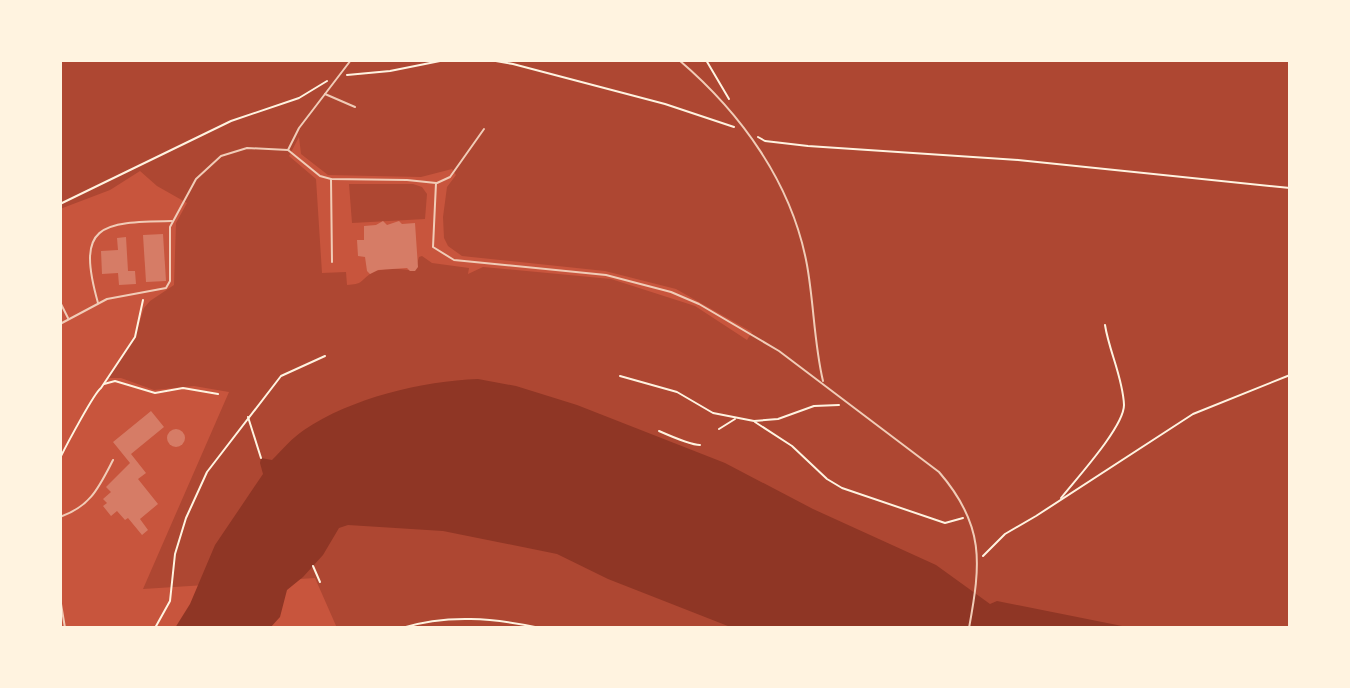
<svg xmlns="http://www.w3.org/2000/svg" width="1350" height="688" font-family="Barlow,sans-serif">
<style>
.green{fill:#ae4732;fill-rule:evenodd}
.water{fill:#8f3625}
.building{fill:#d67c66}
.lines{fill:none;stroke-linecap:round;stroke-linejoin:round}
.path{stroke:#fff3e0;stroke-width:2}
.service{stroke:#f1ccb7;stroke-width:2}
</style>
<rect width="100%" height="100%" fill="#c8553d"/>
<g class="green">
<path d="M60,60h1230v568h-953l-22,-50 -172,11 86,-197 -35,-6 -40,4 -33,-12h-14l28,-41 9,-29 6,-7 24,-16 2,-62 11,-20 -30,-17 -17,-15 -30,19 -50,19zM299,137l2,17 27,21 93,2 31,-8 4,6 -9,12 -4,30 1,21 4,8 14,10 143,15 71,18 76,43 -5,8 -52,-34 -84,-27 -128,-12 -15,7 1,-6 -37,-5 -10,-7 -3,1 -4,14c-14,-2 -32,-5 -45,3 -11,8 -7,10 -23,11l-1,-13 -24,1 -6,-94 -27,-23z"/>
<polygon points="349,184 413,184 422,187 427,194 425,219 352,223"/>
</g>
<path class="water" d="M478,379l38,7 61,19 148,58 88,46 123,56 54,39 7,-3 135,27h-399l-125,-49 -51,-25 -114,-23 -95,-6 -9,3 -16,27 -20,22 -16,13 -7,27 -10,11h-95l15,-24 25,-59 48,-71 -3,-11 1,-5 11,2c10,-10 20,-22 32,-30 47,-32 119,-49 174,-51z"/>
<g class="building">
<polygon points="383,221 387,225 399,221 402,224 415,223 418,267 415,271 410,271 407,268 378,270 370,274 367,271 365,257 358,256 357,240 364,240 364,226 376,225"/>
<polygon points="163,234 166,281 146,282 143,235"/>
<polygon points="126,237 128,271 135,271 136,284 119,285 118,273 102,274 101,251 118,250 117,238"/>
<polygon points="151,411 164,427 131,454 146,473 138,479 158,504 140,519 148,530 142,535 128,518 125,520 117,511 111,516 103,506 107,503 103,499 111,492 106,487 130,463 113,442"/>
<circle cx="176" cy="438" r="9"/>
</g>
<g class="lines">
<g class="path">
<polyline points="490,60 513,64 665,104 734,127"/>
<polyline points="706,60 729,99"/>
<polyline points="347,75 390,71 445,60"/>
<polyline points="758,137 765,141 808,146 1018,160 1290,188"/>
<polyline points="60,204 231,121 299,98 327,81"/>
<polyline points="620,376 677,392 713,413 754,421 778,419 814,406 839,405"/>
<polyline points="104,384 115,381 155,393 183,388 218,394"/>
<polyline points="248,417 261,458"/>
<polyline points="755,422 792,446 827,479 842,488 945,523 963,518"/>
<polyline points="719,429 735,419"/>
<path d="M659,431c9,4 33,14 41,14"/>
<path d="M60,458c6,-12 34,-65 41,-70l34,-51 8,-37"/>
<path d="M1061,498c15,-19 63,-71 63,-93 -1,-27 -15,-54 -19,-80"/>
<polyline points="983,556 1005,534 1036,516 1193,414 1290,375"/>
<polyline points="313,566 320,582"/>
<polyline points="155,628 170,601 175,554 186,518 207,472 281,376 325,356"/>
<path d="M402,628c45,-14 92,-10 138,0"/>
</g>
<g class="service">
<path d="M679,60c62,53 113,123 128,205 7,39 7,78 16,116"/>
<polyline points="325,94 355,107"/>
<path d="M288,150l32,26 11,3 76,1 29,3 -3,64 21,13 152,15 65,17 28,12 80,47 160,121c46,53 42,91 30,156"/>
<polyline points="331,179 332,262"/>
<polyline points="437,183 450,177 484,129"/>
<polyline points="60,302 68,318"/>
<path d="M98,303c-22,-78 1,-81 74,-82"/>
<polyline points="60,324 107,299 166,288 170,281 170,227 196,179 221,156 247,148 288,150 299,128 351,60"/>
<path d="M60,517c31,-11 39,-30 53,-57"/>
<polyline points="60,598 65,628"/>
</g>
</g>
<rect width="1350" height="688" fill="none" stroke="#fff3e0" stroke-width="124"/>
</svg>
